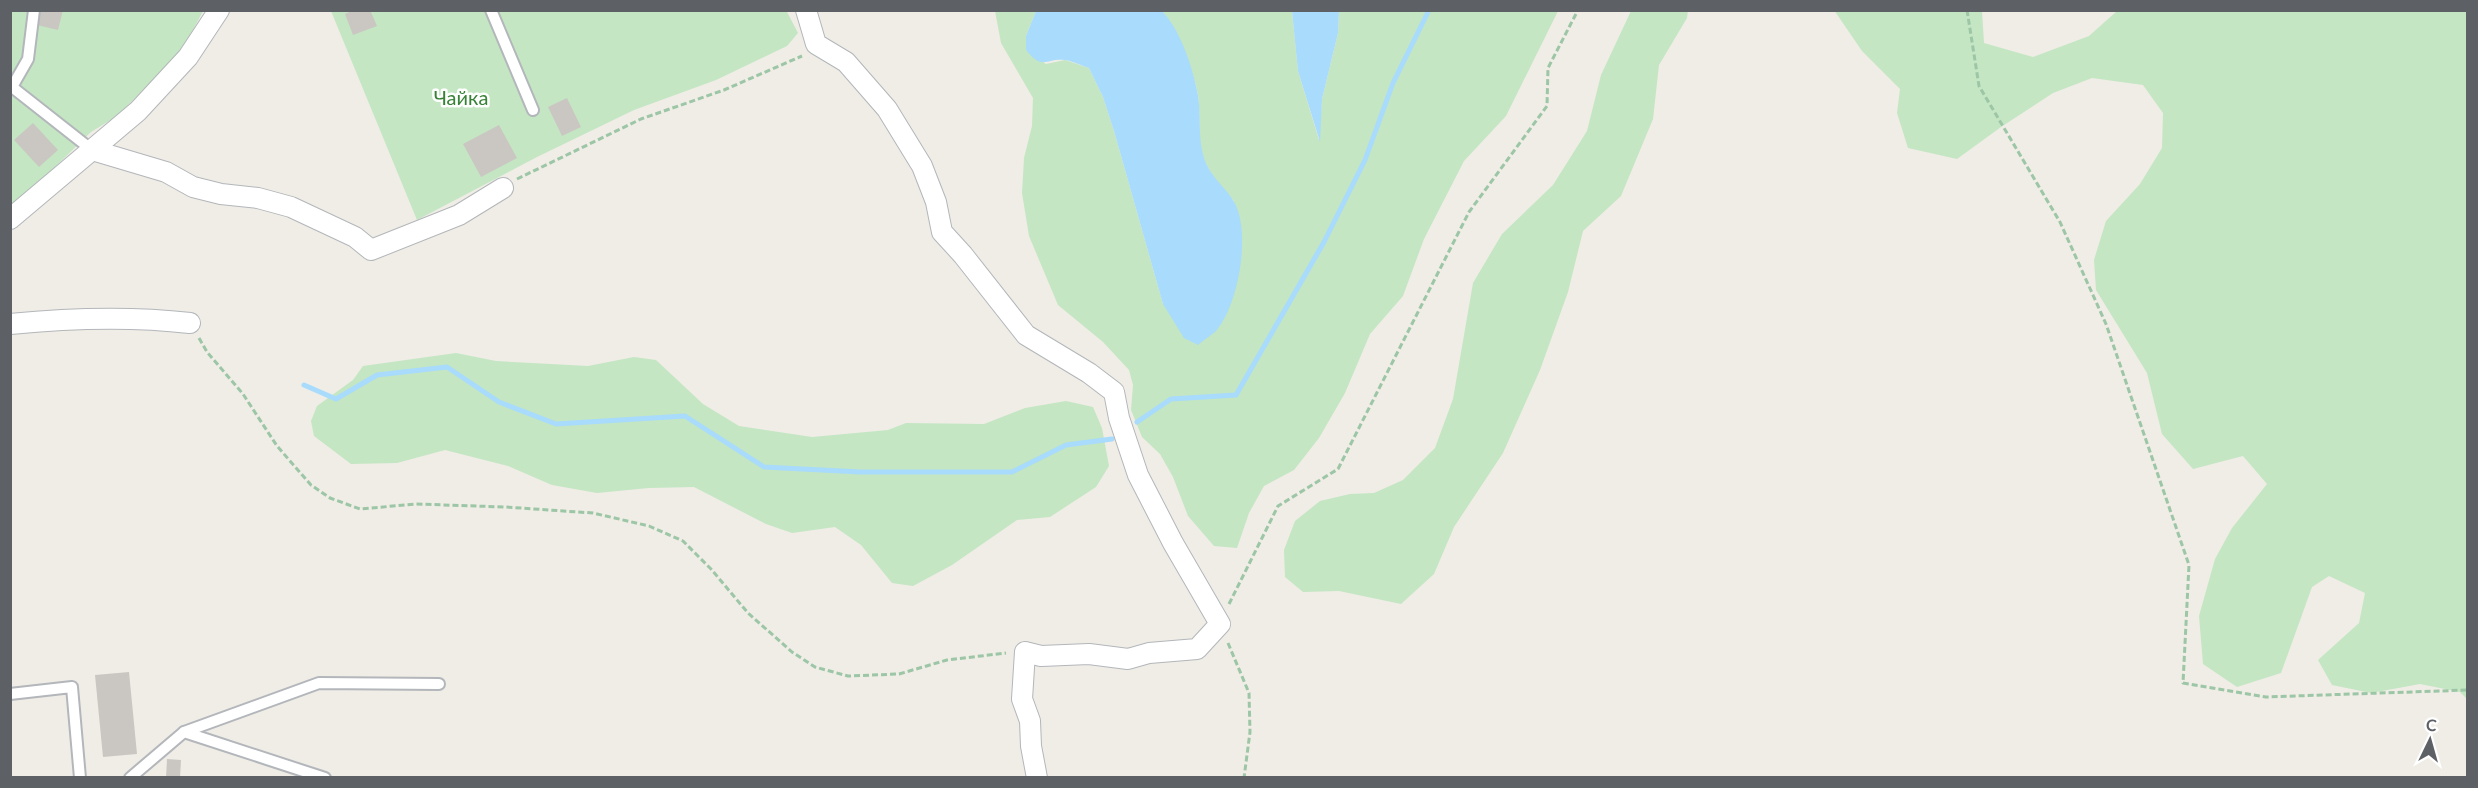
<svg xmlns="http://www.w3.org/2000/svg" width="2478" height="788" font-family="Lato,sans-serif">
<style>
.green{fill:#c4e6c3}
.water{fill:#a8dbfc}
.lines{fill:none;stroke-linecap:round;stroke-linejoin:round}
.stream{stroke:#a8dbfc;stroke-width:5}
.building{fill:#cac7c2}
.lane-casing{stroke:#b3b6ba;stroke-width:14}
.street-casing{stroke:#b3b6ba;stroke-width:22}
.path{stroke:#9cc6a6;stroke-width:3;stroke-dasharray:6 3;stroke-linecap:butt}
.lane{stroke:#fff;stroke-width:10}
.street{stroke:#fff;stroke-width:20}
.labels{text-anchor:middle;stroke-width:5;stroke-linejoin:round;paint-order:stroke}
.park-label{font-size:20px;fill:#378237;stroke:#fff}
</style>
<rect width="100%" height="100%" fill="#efede6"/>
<g class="green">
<polygon points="786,10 798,33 787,46 716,80 634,110 537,157 417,220 331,11"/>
<polygon points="1834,10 1982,11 1984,43 2033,57 2089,36 2117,11 2467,11 2467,699 2460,692 2420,684 2371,693 2332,685 2318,660 2359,623 2365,593 2329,576 2312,587 2281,673 2237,687 2203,664 2199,616 2215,559 2232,528 2267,484 2243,456 2193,469 2162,434 2147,373 2096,290 2094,260 2106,221 2140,184 2162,148 2163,113 2143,85 2092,78 2053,93 2001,127 1957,159 1908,148 1897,113 1900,89 1862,51"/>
<polygon points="11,11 203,11 182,51 117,116 91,132 27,194 11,206"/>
<path d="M995,11h41l-10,25v14l20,14 19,-4 24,8 14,29 11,34 49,173 71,-103c-11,-13 -24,-26 -30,-42 -8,-22 -2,-47 -7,-69 -4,-21 -21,-64 -35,-79h130l6,60 21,69 3,-41 16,-66 1,-22h219l-52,105 -42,45 -40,78 -21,57 -33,38 -25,59 -26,45 -25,32 -30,16 -15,27 -12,35 -23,-2 -26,-30 -15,-39 -13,-23 -18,-17 -11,-27 2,-25 -4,-15 -26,-28 -45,-37 -29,-69 -7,-43 2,-35 8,-32 1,-28 -32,-55z"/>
<polygon points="1631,11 1688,11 1687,18 1659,65 1653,119 1621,196 1583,231 1568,292 1540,370 1503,453 1454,527 1434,574 1401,604 1339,591 1303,592 1285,577 1284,550 1295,521 1320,501 1350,494 1374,493 1403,480 1435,448 1453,399 1473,283 1502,234 1553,185 1587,131 1601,75"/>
<polygon points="456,353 496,361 588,366 634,357 656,360 703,404 739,426 812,437 888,430 906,423 984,424 1025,408 1066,401 1093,407 1102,428 1109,466 1096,487 1050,517 1017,520 952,565 913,586 892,583 861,545 835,527 792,533 766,524 694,487 649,488 597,493 552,485 508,466 445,450 397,463 351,464 314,436 311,421 317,406 353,380 363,366"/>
</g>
<g class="water">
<path d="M1036,11h126c17,17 30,54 35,79 5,22 0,46 7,68 5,17 20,28 29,42 19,30 6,104 -17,131 -5,5 -13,9 -18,14l-14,-7 -21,-34 -49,-173 -11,-34 -14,-29c-7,-2 -16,-7 -24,-8 -20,-2 -22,11 -39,-10v-14z"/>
<polygon points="1292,11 1339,11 1338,33 1322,99 1320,142 1298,71"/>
</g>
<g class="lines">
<g class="stream">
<polyline points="304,385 336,399 377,375 447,367 499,402 556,424 685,416 764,467 860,472 1012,472 1066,445 1112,439"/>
<polyline points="1137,422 1171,399 1236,395 1324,242 1365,160 1393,83 1429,10"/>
</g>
</g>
<g class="building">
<polygon points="41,10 63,10 58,30 37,25"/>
<polygon points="354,10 370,10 377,26 353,35 345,14"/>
<polygon points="567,98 581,127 562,136 548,107"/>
<polygon points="33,123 58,150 39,167 14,140"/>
<polygon points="499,125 517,158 481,177 463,144"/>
<polygon points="129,672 137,754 103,757 95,675"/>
<polygon points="167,759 181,760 180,778 166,778"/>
</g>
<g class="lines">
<g class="lane-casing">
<g id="lane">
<polyline points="34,10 28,59 12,87 92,150"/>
<polyline points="491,10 533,110"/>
<polyline points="10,694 72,687 80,778"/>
<polyline points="184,732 325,778"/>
<polyline points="130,778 184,732 319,683 439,684"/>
</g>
</g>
<g class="street-casing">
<g id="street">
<polyline points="806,10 816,44 846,62 887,109 922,166 936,202 942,232 963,255 1026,335 1089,373 1114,392 1119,418 1138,475 1173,543 1220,624 1197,649 1149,653 1128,659 1089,654 1041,656 1025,652 1022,699 1030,721 1031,746 1037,778"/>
<polyline points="92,150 166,172 193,187 221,194 258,198 291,207 355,237 371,250 459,215 503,188"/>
<polyline points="10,219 138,111 188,57 219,10"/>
<path d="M10,324c60,-6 120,-8 180,-1"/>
</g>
</g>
<g class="path">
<polyline points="1967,10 1979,86 2060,222 2106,324 2189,565 2183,683 2266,697 2468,690"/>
<polyline points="517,179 641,119 724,90 802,56"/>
<polyline points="199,338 207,352 243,394 277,446 311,485 330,498 360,509 416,504 505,507 593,513 649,526 683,541 711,569 748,613 792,652 815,667 848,676 899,674 947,660 1006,653"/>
<polyline points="1229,604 1278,506 1338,469 1469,212 1547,106 1548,68 1578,10"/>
<polyline points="1228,643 1249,693 1250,732 1244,778"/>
</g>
<use href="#lane" class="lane"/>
<use href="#street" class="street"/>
</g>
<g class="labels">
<g class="park-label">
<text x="461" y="105">Чайка</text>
</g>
</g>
<rect width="2478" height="788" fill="none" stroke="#5d6165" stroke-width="24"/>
<g transform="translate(2430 740) rotate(5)" stroke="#ffffff" stroke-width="4.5" paint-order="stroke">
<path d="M0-4.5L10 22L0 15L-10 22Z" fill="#5d6165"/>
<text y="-9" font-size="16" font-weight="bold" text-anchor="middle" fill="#5d6165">С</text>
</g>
</svg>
